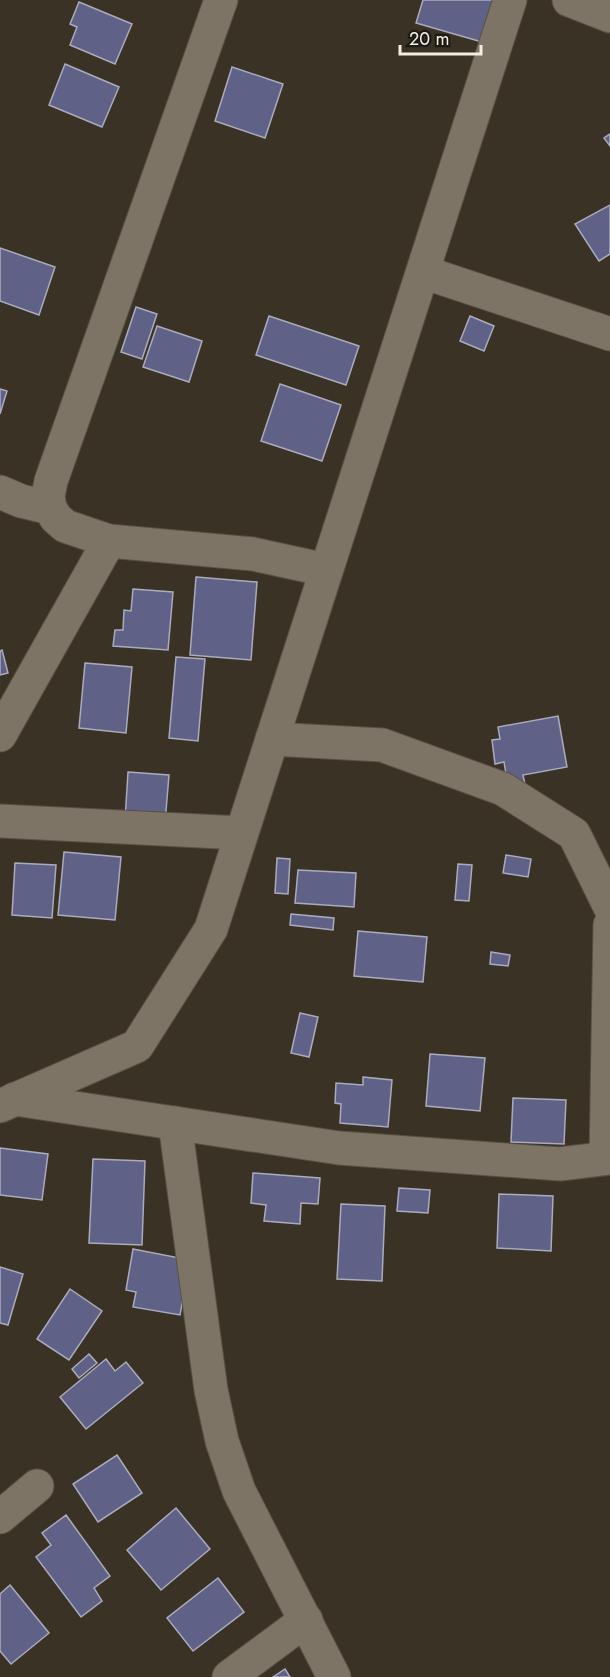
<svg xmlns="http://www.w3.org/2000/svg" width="610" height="1677" font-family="Jost,sans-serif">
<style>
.building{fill:#606187;stroke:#aaabbc;stroke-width:1.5}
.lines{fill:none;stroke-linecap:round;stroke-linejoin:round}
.minor-casing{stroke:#585146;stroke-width:35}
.minor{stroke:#7d7465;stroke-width:33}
</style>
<rect width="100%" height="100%" fill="#3a3225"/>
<g class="building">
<polygon points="423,0 494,0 482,42 416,23"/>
<polygon points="79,2 132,24 115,64 70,45 77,27 70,24"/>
<polygon points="65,64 119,87 102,127 49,105"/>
<polygon points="232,67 283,84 265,138 215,121"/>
<polygon points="610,134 610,146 604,138"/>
<polygon points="610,205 610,254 599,261 575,224"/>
<polygon points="0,248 55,267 39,315 0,301"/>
<polygon points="136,307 157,314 142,359 121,352"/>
<polygon points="269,316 359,346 346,385 256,355"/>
<polygon points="470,316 494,326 484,351 460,341"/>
<polygon points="157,326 202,341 189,382 143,367"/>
<polygon points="280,384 341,405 322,461 261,441"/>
<polygon points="0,389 7,391 0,414"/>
<polygon points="196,577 257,582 251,660 190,655"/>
<polygon points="133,589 173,592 168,650 113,646 115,630 123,630 124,610 131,611"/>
<polygon points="2,650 8,673 0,675 0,651"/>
<polygon points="176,657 205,659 198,741 169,738"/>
<polygon points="85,663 132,667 126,733 79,728"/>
<polygon points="558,716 567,767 523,775 525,784 508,786 504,762 495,764 492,740 500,739 498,727"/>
<polygon points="128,772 169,775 165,823 125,820"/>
<polygon points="64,852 121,857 115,920 58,915"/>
<polygon points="506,855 531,859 528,877 503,873"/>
<polygon points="277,858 290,859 288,894 275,893"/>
<polygon points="15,863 56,865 52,918 12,915"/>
<polygon points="458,864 472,865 469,901 455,900"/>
<polygon points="298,870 356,873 354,907 295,903"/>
<polygon points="291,914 334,918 333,930 290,925"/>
<polygon points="358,931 427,937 423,982 354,976"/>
<polygon points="491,952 510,955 508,966 490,964"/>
<polygon points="300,1013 318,1017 309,1057 291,1053"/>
<polygon points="430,1054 485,1058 480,1111 426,1106"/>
<polygon points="363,1077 392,1080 388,1127 340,1123 341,1104 335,1103 336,1083 363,1085"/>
<polygon points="513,1098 566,1100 564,1144 511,1142"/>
<polygon points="0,1148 48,1154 42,1200 0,1195"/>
<polygon points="93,1159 145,1161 142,1245 89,1243"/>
<polygon points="253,1173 320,1178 318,1204 301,1203 300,1224 264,1221 266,1205 251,1203"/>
<polygon points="399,1188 430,1190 428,1213 397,1211"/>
<polygon points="499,1194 553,1196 551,1251 497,1248"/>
<polygon points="341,1204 385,1206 382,1281 337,1279"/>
<polygon points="133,1249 190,1260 180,1315 133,1307 136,1292 126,1290"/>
<polygon points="0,1267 23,1274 8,1325 0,1323"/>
<polygon points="70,1289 102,1311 69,1360 37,1339"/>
<polygon points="89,1354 97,1363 79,1378 72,1369"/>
<polygon points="106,1359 115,1371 126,1362 143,1383 86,1429 60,1397"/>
<polygon points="117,1455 142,1493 98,1522 73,1484"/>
<polygon points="176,1508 210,1549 161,1590 127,1550"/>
<polygon points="66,1515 110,1576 94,1588 102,1601 81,1617 36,1557 51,1545 42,1533"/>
<polygon points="218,1578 244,1612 193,1651 167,1618"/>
<polygon points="10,1585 49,1633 11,1664 0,1651 0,1594"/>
<polygon points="285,1669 290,1677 273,1677"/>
</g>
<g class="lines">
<g class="minor-casing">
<g id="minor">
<polyline points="221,0 51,481 48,496 50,508 56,518 65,526 109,541 253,554 326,570"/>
<polyline points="569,0 610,16"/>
<polyline points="423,272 610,334"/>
<polyline points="0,492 21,501 50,508"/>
<polyline points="0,735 109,541"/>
<polyline points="272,739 382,745 503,789 574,834 610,907"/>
<polyline points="0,821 241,833"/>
<polyline points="15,1099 339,1148 560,1164 610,1158"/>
<polyline points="0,1106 137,1046 211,929 510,0"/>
<polyline points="175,1123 211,1390 222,1441 239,1491 334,1677"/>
<polyline points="606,1158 610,925"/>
<polyline points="0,1517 37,1486"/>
<polyline points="229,1677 306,1620"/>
</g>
</g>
<use href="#minor" class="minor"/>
</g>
<path d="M400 45v9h81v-9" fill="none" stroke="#f3eee5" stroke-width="3"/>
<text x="409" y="45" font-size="18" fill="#f3eee5" stroke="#1e1b15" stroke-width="4.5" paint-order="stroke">20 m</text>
</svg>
